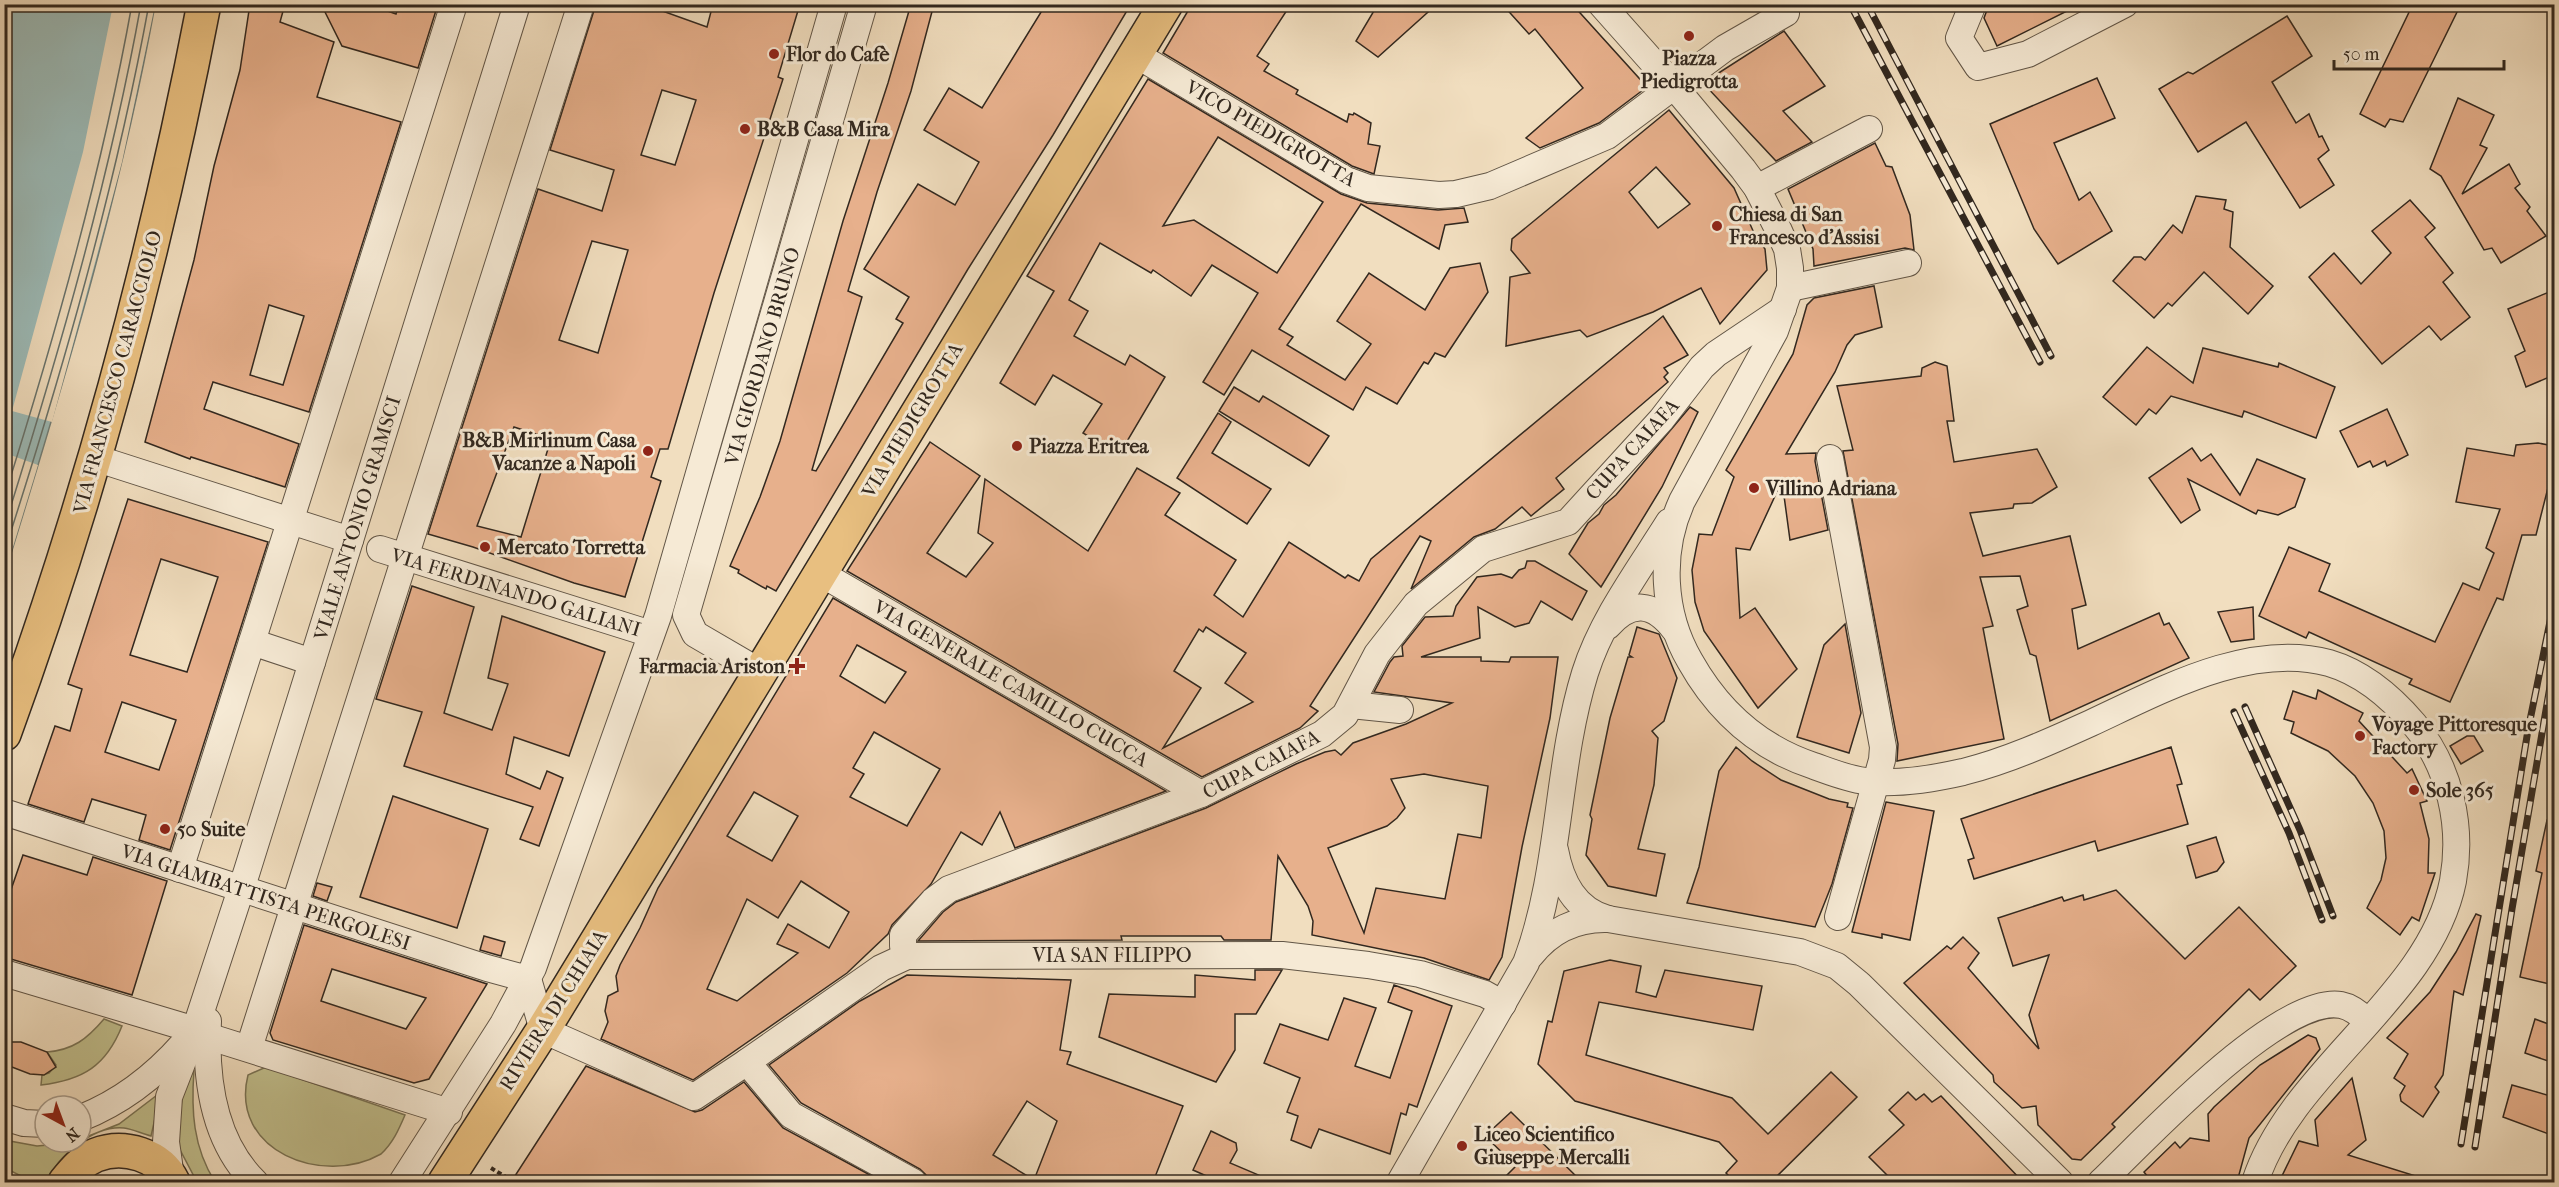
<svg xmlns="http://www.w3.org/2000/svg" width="2559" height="1187" font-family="'IM FELL French Canon',serif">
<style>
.green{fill:#c1bf8d;stroke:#7a7456;stroke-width:1.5}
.water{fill:#9cbbb8;stroke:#72807b;stroke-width:1.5}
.pier{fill:#f1debf}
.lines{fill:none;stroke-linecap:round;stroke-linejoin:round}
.shore{stroke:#67726c;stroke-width:1.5}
.building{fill:#e7b08c;stroke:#32281f;stroke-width:1.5;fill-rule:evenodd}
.minor-casing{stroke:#625647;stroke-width:28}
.major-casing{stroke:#32281f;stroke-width:36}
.path{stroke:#32281f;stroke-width:4;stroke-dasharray:4.5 3;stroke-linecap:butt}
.minor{stroke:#f6ead5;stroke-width:26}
.major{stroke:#e8bf80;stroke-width:33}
.rail-casing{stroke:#32281f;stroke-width:7}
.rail{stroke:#f6ead5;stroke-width:4.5;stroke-dasharray:14;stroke-linecap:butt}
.poi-dot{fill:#8f2418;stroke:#f6ead5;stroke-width:2}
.labels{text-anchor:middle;stroke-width:6;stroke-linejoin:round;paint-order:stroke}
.poi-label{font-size:20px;font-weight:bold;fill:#32281f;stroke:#f6ead5;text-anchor:start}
.street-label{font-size:20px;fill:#32281f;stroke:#f6ead5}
</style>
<rect width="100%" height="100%" fill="#f1debf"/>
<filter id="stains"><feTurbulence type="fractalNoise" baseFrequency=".00333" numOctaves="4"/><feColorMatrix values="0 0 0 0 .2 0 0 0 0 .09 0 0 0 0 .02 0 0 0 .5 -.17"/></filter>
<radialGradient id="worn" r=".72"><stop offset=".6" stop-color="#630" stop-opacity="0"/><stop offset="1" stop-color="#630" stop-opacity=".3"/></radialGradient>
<g class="green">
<path d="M104,1019l18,7c-16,40 -39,54 -81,59l1,-10 7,-2 7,-8 -9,-13c26,-2 40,-13 57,-33z"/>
<path d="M266,1067l139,48c-6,14 -12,28 -24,39 -58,33 -152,-3 -133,-79z"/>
<path d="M194,1070c-3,41 -1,77 21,112h-18l-20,-38 6,-56z"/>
<path d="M161,1092l-10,44c-9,-2 -18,-7 -27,-8 -30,-3 -67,28 -77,54h-14l-28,-14 -1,-28 33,6 44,-4v-3l38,-15z"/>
</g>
<path class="water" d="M5,5h150c-35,192 -92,381 -150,568z"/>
<g class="pier">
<polygon points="113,5 155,5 122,162 52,422 12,411 83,152"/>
<polygon points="5,453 38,465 5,573 4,453"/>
</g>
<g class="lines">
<g class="shore">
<path d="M4,498c51,-162 98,-327 128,-494"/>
<path d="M4,528c54,-172 105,-346 137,-524"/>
<path d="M4,553c58,-180 111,-363 145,-549"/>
</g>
</g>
<g class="building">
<path d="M250,4h35l-5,18 54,20 -17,55 84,25 -92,290 -96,-30 -9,27 95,35 -14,43 -94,-30 -1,2 -45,-17 49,-182 20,-94 26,-96zM269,305l35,11 -21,69 -33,-10z"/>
<polygon points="321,4 368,4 396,14 399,4 438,4 418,68 342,46"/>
<path d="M596,4h47l64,23 6,-23h87l-22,73 5,2 -69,214 -46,156h-8l-9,28 10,4 -36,116 -51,-14 -101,-36 -45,-13 110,-345 64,22 12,-41 -64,-20zM662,90l34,10 -21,65 -34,-10zM592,241l36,9 -30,103 -39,-13zM514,427l37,12 -30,98 -44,-11z"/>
<polygon points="911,4 934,4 911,91 877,192 848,291 862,297 812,470 816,471 903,323 896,319 909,297 864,269 918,184 955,205 979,162 924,130 949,88 982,108 1046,4 1131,4 1053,135 968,269 776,591 767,586 766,589 738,573 739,570 730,566 760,497 780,441 843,221 888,83"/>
<polygon points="1192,4 1291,4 1257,56 1269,64 1264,71 1298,90 1296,94 1347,122 1349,114 1353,115 1354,113 1371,123 1368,144 1380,146 1374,174 1352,166 1163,53"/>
<polygon points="1378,4 1437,4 1378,57 1356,41"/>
<polygon points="1502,4 1572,4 1647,87 1599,123 1540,148 1526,138 1583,88 1535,29 1529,34"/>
<polygon points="1999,4 2081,4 1997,46 1984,18 1987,10"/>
<polygon points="2413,4 2461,4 2403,122 2390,119 2385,127 2360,114"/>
<polygon points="2287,16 2312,56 2272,82 2296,123 2309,114 2319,137 2322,136 2329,150 2318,159 2334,185 2300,208 2246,122 2198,152 2159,89 2188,72 2193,74"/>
<polygon points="1784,31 1825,86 1783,111 1812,142 1776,161 1703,83"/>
<polygon points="2097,78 2115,118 2054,143 2079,200 2090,192 2112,231 2058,264 2034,229 1990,124"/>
<path d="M1148,79l193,115 26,9 71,7 26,-2 4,14 -23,3 -6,24 -78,-45 -82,125 14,8 -6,8 58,35 26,-36 -34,-23 32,-48 56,37 25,-42 30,-5 8,29 -43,65 -10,-4 -7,11 -4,-2 -27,42 -31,-17 -13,23 -101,-60 -28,45 -21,-13 55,-89 -46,-28 -21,31 -38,-26 -2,3 -51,-30 -31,57 19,11 -14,25 51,29 5,-10 35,22 -46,78 -36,-22 19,-29 -49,-29 -18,30 -35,-22 54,-92 -27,-15zM1218,137l105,65 -46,71 -83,-53 -31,6z"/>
<polygon points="2458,98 2494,115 2480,145 2487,148 2462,194 2509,164 2520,184 2515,188 2530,207 2527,211 2546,236 2501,263 2492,248 2484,250 2441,176 2430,169"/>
<path d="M1669,110l65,78 20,45 11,16 2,21 -47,54 -19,-36 -48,24 -66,25 -7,-7 -74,16 4,-69 20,-4 -19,-23 1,-11zM1656,167l34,37 -32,24 -29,-36z"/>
<polygon points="1875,143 1886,166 1892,167 1910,215 1914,250 1905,248 1814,266 1813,249 1788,189"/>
<polygon points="2196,196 2226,200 2224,209 2233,212 2230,247 2273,286 2248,314 2204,272 2172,306 2168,303 2154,318 2113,281 2134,257 2141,257 2145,260 2173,225 2182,233"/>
<polygon points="2410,200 2435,228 2425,237 2453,273 2443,282 2470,317 2441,340 2429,326 2382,364 2309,277 2334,253 2361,284 2391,253 2372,231"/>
<polygon points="1874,286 1882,327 1855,335 1847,345 1835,372 1786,454 1816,453 1815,461 1828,530 1790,540 1782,481 1750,550 1736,548 1740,618 1755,608 1797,669 1758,708 1704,631 1695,602 1692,570 1699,534 1712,535 1734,477 1726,470 1793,354 1807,305 1814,298"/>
<polygon points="2554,290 2554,311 2549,314 2554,326 2554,375 2526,387 2515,356 2525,351 2508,309"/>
<path d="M1663,316l25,39 -24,13 4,5 -4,4 4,5 -112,96 8,11 -33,27 -9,-9 -27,22 -21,8 -63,52 20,-48 -11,-5 -110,170 8,5 -18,17 -98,49 -355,-206 83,-129 50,34 -53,77 39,24 27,-34 -15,-10 7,-54 103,72 49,-83 43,25 -15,22 71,45 -22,35 29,22 46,-75 56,36 3,-3 11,6 12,-22zM1206,627l40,26 -21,30 28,19 -90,46 38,-60 -27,-17 25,-42 4,3z"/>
<polygon points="2147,347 2193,383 2203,348 2278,367 2279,363 2335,387 2316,438 2244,411 2242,417 2171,396 2156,414 2149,409 2136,425 2103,397"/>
<polygon points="1935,362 1947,366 1954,421 1947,421 1954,462 2037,449 2057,487 2032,503 2014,504 2013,508 1970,513 1983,556 2070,536 2086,605 2072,609 2078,649 2159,613 2164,625 2169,623 2189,658 2050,721 2036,656 2030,654 2017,610 2028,606 2020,576 1980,577 1993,626 1983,628 2004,739 1897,761 1898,744 1843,451 1853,450 1837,386 1921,376 1922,368"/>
<polygon points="1234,387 1259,402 1263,396 1329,436 1309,466 1219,411"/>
<polygon points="1690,407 1698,412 1662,487 1601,587 1569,554 1588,523 1599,514 1604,505 1616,495"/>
<polygon points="2387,409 2408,455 2387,466 2385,461 2373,467 2370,461 2358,467 2340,431"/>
<polygon points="1218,413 1231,422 1212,453 1271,489 1247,524 1177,478"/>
<polygon points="2538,443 2554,446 2554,464 2536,535 2522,535 2503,600 2497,598 2450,702 2409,684 2412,679 2309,632 2306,638 2259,616 2289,547 2330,564 2319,591 2435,642 2463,583 2479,590 2494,553 2486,548 2500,509 2456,502 2467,448 2514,456 2516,445"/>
<polygon points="2192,448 2201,461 2211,454 2240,495 2257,459 2305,479 2295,507 2278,515 2258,510 2256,514 2188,479 2200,510 2181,523 2149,478"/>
<path d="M128,499l140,43 -98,308 -31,-10 7,-25 -54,-16 -8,23 -56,-18 27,-78 15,5 12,-42 -14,-5zM161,559l57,18 -31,95 -57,-17zM122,702l54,18 -17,50 -54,-18z"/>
<path d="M1527,561h8l52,30 -15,29 -31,-19 -12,22 -14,4 -37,-20 2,31 -59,19h60v4l28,1 2,-5h47l-8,61 -28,129 -20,110 -13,23 -65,-22 -112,-23 1,-14 -5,-15 -30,-50 -7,84h-47l-3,-4h-100l1,4 -204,1 25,-29 13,-10 250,-94 90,-44 29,-12 10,-2 6,5 12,-12 53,-19 46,-21 -78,-11 16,-30 4,-5 9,-1 -1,-10 23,-29 28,-1 3,-10 21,-29 24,-3 11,4 7,-8 6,-2zM1424,774l64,12 -7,52 -23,-4 -13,65 -69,-11 -12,45 -36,-85 59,-22 10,-8 8,-10 -14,-29z"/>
<polygon points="412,586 474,607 444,713 492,730 508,684 488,678 502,616 605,652 569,756 514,737 506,774 540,789 547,771 563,778 539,846 520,839 533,807 404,766 422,712 376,699"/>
<path d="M833,598l333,193 -151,57 -15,-36 -18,33 -21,-13 -30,52 -39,41 -4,9 -41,39 -154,107 -92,-41 7,-17 -3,-11 3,-15 10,-5 -2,-15 4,-11 20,-37 18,-40zM857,645l49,27 -21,31 -45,-27zM874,732l66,37 -33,57 -57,-29 14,-23 -11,-6zM754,792l44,24 -26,45 -45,-25zM801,881l48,31 -20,36 -41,-24 -11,20 21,9 -61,48 -30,-12 40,-90 31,19z"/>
<polygon points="2253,607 2254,639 2231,642 2218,612"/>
<polygon points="1845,624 1861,713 1849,753 1797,737 1824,645"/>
<polygon points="1637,627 1659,634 1677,678 1664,721 1652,731 1658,738 1654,785 1638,849 1665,854 1656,896 1608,886 1586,855 1592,819 1590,815 1610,718 1628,657 1632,657 1629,655"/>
<polygon points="2318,690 2363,713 2359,721 2407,773 2412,769 2427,801 2420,803 2429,839 2428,873 2435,873 2419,921 2412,917 2400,935 2367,908 2381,880 2386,858 2384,831 2373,803 2355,776 2328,751 2291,733 2294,722 2284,719 2293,691 2316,699"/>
<polygon points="2467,736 2474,736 2483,751 2461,764 2450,746"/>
<polygon points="1736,747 1752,761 1781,780 1829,799 1848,803 1847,807 1853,808 1832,884 1815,927 1687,903 1699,867 1719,771"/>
<polygon points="2171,747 2182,784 2177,785 2188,824 2098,851 2095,841 1974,879 1968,860 1974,858 1961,819"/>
<polygon points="393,796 488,829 457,928 360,897"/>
<polygon points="1886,802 1934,811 1910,940 1882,934 1882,938 1852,932"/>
<polygon points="2547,820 2554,821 2554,985 2520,977 2542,873 2536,871"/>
<polygon points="2216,837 2224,862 2217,871 2196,878 2187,846"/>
<polygon points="23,855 87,875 93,857 167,881 132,995 4,957 4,910"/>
<polygon points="317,883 332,887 327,901 313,896"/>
<polygon points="2116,890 2185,959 2239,907 2296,966 2260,1000 2249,989 2112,1124 2115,1127 2081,1160 2072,1159 2038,1125 2036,1106 2022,1108 1994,1082 1993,1075 1904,983 1947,946 1951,949 1963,937 1979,953 1968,968 2039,1049 2029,1015 2049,955 2013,966 1998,918 2062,897 2064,901 2083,895 2084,900"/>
<polygon points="2476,914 2481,916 2463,995 2454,991 2443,1075 2435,1087 2439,1092 2423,1117 2401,1101 2400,1095 2405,1086 2394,1078 2408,1054 2387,1038 2430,992 2456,952"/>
<path d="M304,925l183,59 -58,95 -15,4 -141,-43 -3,-7zM332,969l94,29 -20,31 -85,-28z"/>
<polygon points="484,936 505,942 501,956 480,950"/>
<polygon points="1610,960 1641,966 1636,992 1656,997 1665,970 1762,986 1753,1030 1599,1002 1586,1055 1732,1098 1768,1134 1831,1072 1857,1097 1771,1182 1735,1182 1726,1173 1737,1161 1719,1142 1575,1101 1538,1064 1548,1021 1552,1022 1564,971"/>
<polygon points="1255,970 1282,970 1256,1014 1235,1014 1235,1050 1216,1082 1099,1037 1109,994 1195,997 1195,975 1255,980"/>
<path d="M907,975l164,5 -11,70 11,2 -4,12 116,42 -30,76h-225l-2,-7 -6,-6 -119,-66 -32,-38 91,-64zM1027,1101l30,20 -23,59 -41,-25z"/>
<polygon points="1394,985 1452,1006 1417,1107 1409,1104 1406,1115 1401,1113 1390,1154 1319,1129 1311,1148 1291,1140 1298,1116 1287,1112 1300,1078 1264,1063 1280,1024 1328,1040 1344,998 1376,1008 1355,1066 1390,1078 1412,1011 1388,1002"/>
<polygon points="2535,1019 2554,1026 2554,1063 2525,1053"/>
<polygon points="2308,1035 2316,1038 2320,1049 2249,1138 2237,1182 2152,1182 2144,1172 2175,1142 2180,1148 2190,1138 2209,1141 2208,1114 2214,1107 2260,1065"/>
<polygon points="4,1042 21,1042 47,1052 56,1067 44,1075 30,1074 4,1064"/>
<polygon points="586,1066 695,1112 702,1110 744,1082 783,1128 883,1182 511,1182"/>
<polygon points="2352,1078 2366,1140 2348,1155 2422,1178 2421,1182 2279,1182 2299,1141 2318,1146 2315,1120"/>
<polygon points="2512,1085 2554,1097 2554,1136 2503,1117"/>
<polygon points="1908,1092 1916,1100 1924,1094 1932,1102 1941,1096 2023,1182 1894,1182 1869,1157 1904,1125 1889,1110"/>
<polygon points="1511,1112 1582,1182 1500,1182 1516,1166 1485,1136"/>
<polygon points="1211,1131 1236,1143 1237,1150 1230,1163 1275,1182 1220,1182 1193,1170"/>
</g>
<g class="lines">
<g class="minor-casing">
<g id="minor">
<path d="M1601,4l72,81 70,84 14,19 22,43 8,18 3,19v20l-15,43 -93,170c-23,51 -20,112 8,160 28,50 69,87 124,105 17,6 34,13 51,15 32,4 67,-2 98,-9 44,-11 86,-30 128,-49 69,-32 159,-82 238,-60 34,10 62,34 85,61 36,43 49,102 39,157 -23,116 -162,189 -198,301"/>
<polyline points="1973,4 1959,38 1978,67 2028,54 2125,4"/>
<polyline points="1135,54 1346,180 1368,188 1439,195 1456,194 1490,186 1607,136 1725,48 1786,13"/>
<polyline points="1757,188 1869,129"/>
<polyline points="1790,288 1908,263"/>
<polyline points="95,458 350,540"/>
<polyline points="1830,458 1883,747 1882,760 1838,917"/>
<polyline points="380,549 651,634"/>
<polyline points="820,573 1201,794"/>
<path d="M1608,626c23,-26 45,-24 66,3"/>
<polyline points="252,642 312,662"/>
<polyline points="760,672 695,634 686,615 864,4"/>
<polyline points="1351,705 1400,710"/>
<polyline points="4,812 487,968 528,979"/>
<path d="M1555,850c6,32 20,60 53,69l192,33 37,14 22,18 201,198"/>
<polyline points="180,869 454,4"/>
<path d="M1531,955c19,-24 46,-37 77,-36"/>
<polyline points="907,956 903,946 903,935 933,901 949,889 1201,794 1322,734 1345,715 1377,654 1416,604 1483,549 1568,522 1661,420 1702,367 1716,354 1783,309"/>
<polyline points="4,973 195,1030"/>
<polyline points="528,979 543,1030 694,1097 747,1062 881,968 907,956 1282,955 1368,965 1420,974 1485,994 1503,1004"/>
<path d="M208,1021c-3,58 5,120 47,161"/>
<polyline points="207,1036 449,1112"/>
<polyline points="249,1048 581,4"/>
<polyline points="747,1062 791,1115 913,1182"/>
<polyline points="4,1117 24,1123 45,1124"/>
<path d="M81,1118c40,-16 73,-41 102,-74"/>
<polyline points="171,1177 166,1142 169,1097 195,1030 247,871 517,4"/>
<polyline points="402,1182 503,1024 533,968 658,616 834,4"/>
<path d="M1400,1182l126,-219c35,-93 30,-196 59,-290 17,-54 54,-103 84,-151"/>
<path d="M2101,1182c43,-41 179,-188 240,-177 11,2 20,10 27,17"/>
</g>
</g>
<g class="major-casing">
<g id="major">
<path d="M4,734c87,-238 152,-481 200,-730"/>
<path d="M65,1182c9,-11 18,-22 31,-27 28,-11 64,0 77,27"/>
<polyline points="445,1182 543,1030 1166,4"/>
</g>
</g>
<polyline class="path" points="491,1168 509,1179"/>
<use href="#minor" class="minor"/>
<use href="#major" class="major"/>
<g class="rail-casing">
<g id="rail">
<polyline points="1850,4 2040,362"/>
<polyline points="1867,4 2051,356"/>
<polyline points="2245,707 2300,830 2333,916"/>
<polyline points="2234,712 2289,833 2322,920"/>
<polyline points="2461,1144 2528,730 2554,602"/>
<polyline points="2475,1147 2512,909 2554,663"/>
</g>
</g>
<use href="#rail" class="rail"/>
</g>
<g class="poi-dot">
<circle cx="1689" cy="36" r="6"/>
<circle cx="774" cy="54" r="6"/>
<circle cx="745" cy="129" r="6"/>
<circle cx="1717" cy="226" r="6"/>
<circle cx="1017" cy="446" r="6"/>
<circle cx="648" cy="451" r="6"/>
<circle cx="1754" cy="488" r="6"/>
<circle cx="485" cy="547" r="6"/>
<path d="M794 657h6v6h6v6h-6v6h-6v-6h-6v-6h6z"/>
<circle cx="2360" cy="736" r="6"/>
<circle cx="2414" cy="790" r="6"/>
<circle cx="165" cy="829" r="6"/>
<circle cx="1462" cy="1146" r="6"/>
</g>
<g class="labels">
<g class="poi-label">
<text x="786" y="61">Flor do Cafè</text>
<text x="1689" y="65" text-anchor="middle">Piazza<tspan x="1689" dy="23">Piedigrotta</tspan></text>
<text x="757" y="136">B&amp;B Casa Mira</text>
<text x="1729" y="221">Chiesa di San<tspan x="1729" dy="23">Francesco d'Assisi</tspan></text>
<text x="636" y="447" text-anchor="end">B&amp;B Mirlinum Casa<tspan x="636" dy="23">Vacanze a Napoli</tspan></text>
<text x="1029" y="453">Piazza Eritrea</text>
<text x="1766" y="495">Villino Adriana</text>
<text x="497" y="554">Mercato Torretta</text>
<text x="785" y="673" text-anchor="end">Farmacia Ariston</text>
<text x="2372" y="731">Voyage Pittoresque<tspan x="2372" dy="23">Factory</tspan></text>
<text x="2426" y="797">Sole 365</text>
<text x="177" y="836">50 Suite</text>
<text x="1474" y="1141">Liceo Scientifico<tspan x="1474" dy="23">Giuseppe Mercalli</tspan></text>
</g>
<g class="street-label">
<text transform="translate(1271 133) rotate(30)" y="7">VICO PIEDIGROTTA</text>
<text transform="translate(762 356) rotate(-74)" y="7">VIA GIORDANO BRUNO</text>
<text transform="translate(117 372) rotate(-75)" y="7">VIA FRANCESCO CARACCIOLO</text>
<text transform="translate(912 420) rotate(-59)" y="7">VIA PIEDIGROTTA</text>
<text transform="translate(1632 449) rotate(-48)" y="7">CUPA CAIAFA</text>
<text transform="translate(357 518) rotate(-73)" y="7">VIALE ANTONIO GRAMSCI</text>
<text transform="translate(516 592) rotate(17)" y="7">VIA FERDINANDO GALIANI</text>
<text transform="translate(1011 683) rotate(30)" y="7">VIA GENERALE CAMILLO CUCCA</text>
<text transform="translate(1261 764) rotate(-27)" y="7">CUPA CAIAFA</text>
<text transform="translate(266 897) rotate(18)" y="7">VIA GIAMBATTISTA PERGOLESI</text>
<text x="1112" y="962">VIA SAN FILIPPO</text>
<text transform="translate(553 1010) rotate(-58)" y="7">RIVIERA DI CHIAIA</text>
</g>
</g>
<rect width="2559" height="1187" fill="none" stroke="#f1debf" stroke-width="24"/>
<rect x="6" y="6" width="2547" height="1175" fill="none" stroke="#32281f" stroke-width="3"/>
<rect x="12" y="12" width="2535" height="1163" fill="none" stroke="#32281f" stroke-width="1.5"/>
<g transform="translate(63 1124) rotate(139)"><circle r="28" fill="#f6ead5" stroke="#a89c8c" stroke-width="1.5"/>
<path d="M0-4.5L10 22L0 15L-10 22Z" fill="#8f2418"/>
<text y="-9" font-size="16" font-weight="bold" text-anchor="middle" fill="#32281f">N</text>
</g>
<path d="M2334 60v9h170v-9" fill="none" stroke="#32281f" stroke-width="3"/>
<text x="2343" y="60" font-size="18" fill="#32281f" stroke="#f6ead5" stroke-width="4.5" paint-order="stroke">50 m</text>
<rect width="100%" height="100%" filter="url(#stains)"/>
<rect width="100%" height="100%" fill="url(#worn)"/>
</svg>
